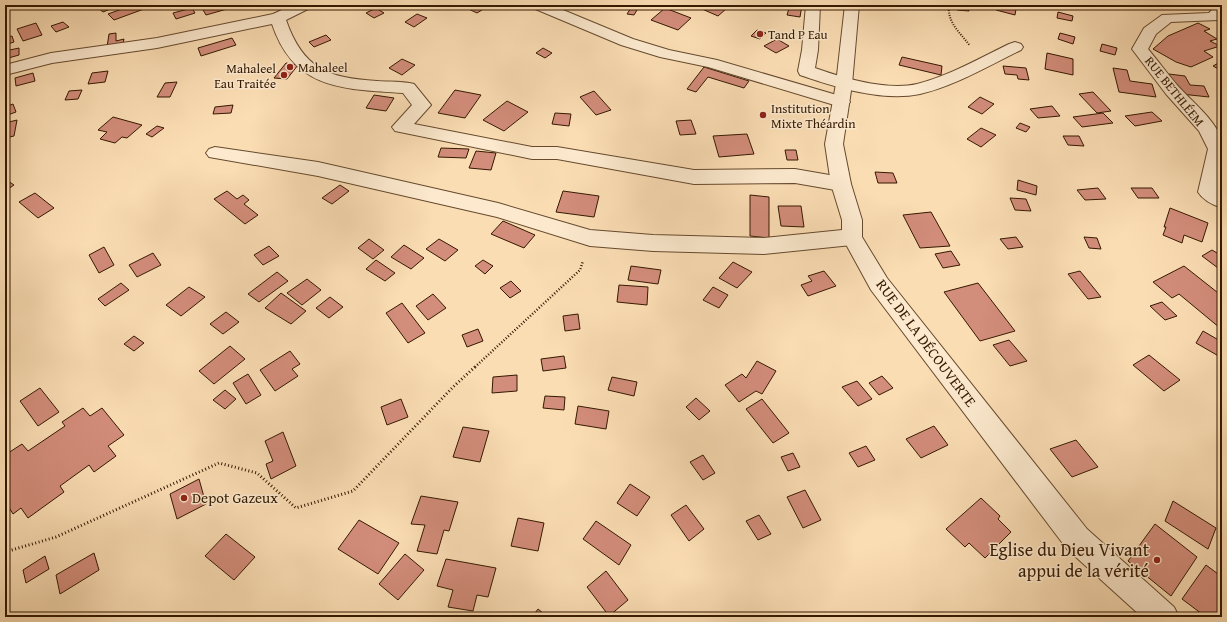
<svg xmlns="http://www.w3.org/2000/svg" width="1227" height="622" font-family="'Gentium Book Plus',serif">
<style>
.building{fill:#d38d7b;stroke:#341900}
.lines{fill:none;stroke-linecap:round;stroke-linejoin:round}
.minor-casing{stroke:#664a2d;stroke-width:2}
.tertiary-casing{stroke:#664a2d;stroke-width:2}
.path-far2{stroke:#341900;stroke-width:2;stroke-dasharray:1 1.5;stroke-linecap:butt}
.path-far1{stroke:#341900;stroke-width:2.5;stroke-dasharray:1 2;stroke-linecap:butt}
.path{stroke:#341900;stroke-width:3;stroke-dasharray:1 2.5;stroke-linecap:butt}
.minor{fill:#fce9ce;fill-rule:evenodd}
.tertiary{fill:#fce9ce;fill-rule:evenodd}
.poi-dot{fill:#8f2418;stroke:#fce9ce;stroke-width:1.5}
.labels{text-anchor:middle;stroke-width:3;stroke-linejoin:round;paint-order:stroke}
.far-poi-label{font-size:13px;fill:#341900;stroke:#fce9ce;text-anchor:start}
.far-street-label{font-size:13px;fill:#341900;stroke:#fce9ce}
.street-label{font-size:15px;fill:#341900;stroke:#fce9ce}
.poi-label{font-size:15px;fill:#341900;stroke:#fce9ce;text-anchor:start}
.near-poi-label{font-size:18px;fill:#341900;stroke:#fce9ce;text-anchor:end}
</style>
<rect width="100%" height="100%" fill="#fbddb4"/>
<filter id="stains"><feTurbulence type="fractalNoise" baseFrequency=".005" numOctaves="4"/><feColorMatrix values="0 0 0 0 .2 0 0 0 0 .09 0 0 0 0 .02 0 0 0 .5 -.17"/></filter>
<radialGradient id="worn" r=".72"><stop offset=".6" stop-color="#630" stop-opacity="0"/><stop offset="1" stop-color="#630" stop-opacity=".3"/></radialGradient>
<g class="building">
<polygon points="101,5 120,5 103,12 97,7"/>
<polygon points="133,5 140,5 144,9 114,20 108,14"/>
<polygon points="212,5 225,5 227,9 206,15 202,8"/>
<polygon points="460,5 490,5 477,13"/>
<polygon points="633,5 640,5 634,15 627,14"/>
<polygon points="693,5 716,5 726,9 718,16"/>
<polygon points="790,5 802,5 800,17 787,15"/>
<polygon points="957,5 969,5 969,11 957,10"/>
<polygon points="997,5 1016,9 1015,15 996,10"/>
<polygon points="192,8 195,13 176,19 173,13"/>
<polygon points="376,8 384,13 374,18 366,13"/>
<polygon points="665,8 691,18 678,30 651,20"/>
<polygon points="1058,12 1073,16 1072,21 1057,18"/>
<polygon points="417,14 427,18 414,27 405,22"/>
<polygon points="63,22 69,27 56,32 51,26"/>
<polygon points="36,23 42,35 23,41 17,29"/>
<polygon points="1198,23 1210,29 1204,31 1217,39 1210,41 1220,46 1204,51 1213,57 1191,67 1176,62 1153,49 1168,36"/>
<polygon points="757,30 766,33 760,39 751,36"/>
<polygon points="116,33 116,41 124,39 123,44 107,47 109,34"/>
<polygon points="1060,33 1075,37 1073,44 1058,39"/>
<polygon points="326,35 331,40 314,47 309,42"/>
<polygon points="12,36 14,42 5,45 5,38"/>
<polygon points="232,38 236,45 201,56 198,48"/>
<polygon points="777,39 789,46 776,53 764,46"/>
<polygon points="1102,44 1117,48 1115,55 1100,51"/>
<polygon points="19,48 19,55 5,59 5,51"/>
<polygon points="543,48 552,53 545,58 536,53"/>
<polygon points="1047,53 1073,59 1073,75 1045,69"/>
<polygon points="902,57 942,66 941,75 899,65"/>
<polygon points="402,59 415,65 402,75 389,68"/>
<polygon points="1222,61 1222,71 1213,66"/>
<polygon points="286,63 298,65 287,79 274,78"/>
<polygon points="1003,66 1026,68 1029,80 1018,79 1017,75 1005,74"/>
<polygon points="704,67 749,81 744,88 708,77 696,92 687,89"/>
<polygon points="1113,68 1127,70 1130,81 1152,84 1156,97 1119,92"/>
<polygon points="108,71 105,82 88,84 92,73"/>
<polygon points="33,73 35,81 16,86 15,78"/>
<polygon points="1169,74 1185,76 1190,85 1204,86 1209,97 1181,94 1177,90"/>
<polygon points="177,82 170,97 157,97 165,83"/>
<polygon points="82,90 78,99 65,100 69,91"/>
<polygon points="455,90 481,95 465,118 438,113"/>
<polygon points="594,91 611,110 596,115 580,97"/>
<polygon points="1093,92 1111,111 1097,113 1079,94"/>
<polygon points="374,95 394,98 386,111 366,108"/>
<polygon points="980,97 994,104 982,114 968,107"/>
<polygon points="507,101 528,112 504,131 483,120"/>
<polygon points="13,104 16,112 5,116 5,107"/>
<polygon points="233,105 231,113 213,114 215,107"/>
<polygon points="1052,106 1060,116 1038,118 1030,109"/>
<polygon points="1152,112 1162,121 1135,126 1125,116"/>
<polygon points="555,113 571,114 569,126 552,124"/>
<polygon points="1103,113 1113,123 1082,127 1073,117"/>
<polygon points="113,117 142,125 127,138 122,137 115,143 100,139 107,132 98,130"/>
<polygon points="17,120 14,136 5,138 5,123"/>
<polygon points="691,120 696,134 680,135 676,121"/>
<polygon points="1020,123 1030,127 1026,132 1016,128"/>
<polygon points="157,126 164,128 152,137 146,134"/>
<polygon points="981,128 996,135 981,147 967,139"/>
<polygon points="747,134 754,154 719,157 713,136"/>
<polygon points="1063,136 1079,136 1084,146 1068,145"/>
<polygon points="441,148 469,149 466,158 438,157"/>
<polygon points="785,150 796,150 798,160 787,160"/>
<polygon points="476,151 496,153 491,170 469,168"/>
<polygon points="875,172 893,173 897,183 878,183"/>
<polygon points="5,179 14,185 5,191"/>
<polygon points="1018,180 1037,186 1036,195 1017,190"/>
<polygon points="340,185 349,191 332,204 322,198"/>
<polygon points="1098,188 1106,199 1085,200 1077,190"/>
<polygon points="1131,188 1152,188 1159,198 1138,198"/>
<polygon points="227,191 237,199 243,195 249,200 244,204 258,215 245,224 214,199"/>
<polygon points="563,191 599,196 594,217 556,212"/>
<polygon points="35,193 54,208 38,218 19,202"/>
<polygon points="750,195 769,197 769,238 750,236"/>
<polygon points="1010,198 1026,199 1031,211 1015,210"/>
<polygon points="778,206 801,206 804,227 781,226"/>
<polygon points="1170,208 1208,223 1202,242 1184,235 1182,243 1163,235 1166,227 1164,227"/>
<polygon points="931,212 950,246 920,248 903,215"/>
<polygon points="503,221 535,235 524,248 491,234"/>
<polygon points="1016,237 1023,247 1008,249 1000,239"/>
<polygon points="1084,237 1097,238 1101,249 1089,248"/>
<polygon points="369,239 384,250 373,259 358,248"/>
<polygon points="439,239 458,250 445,261 426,249"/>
<polygon points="404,245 424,258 411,269 391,257"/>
<polygon points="269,246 279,256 263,265 254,255"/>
<polygon points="104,247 114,265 99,273 89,255"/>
<polygon points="1212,250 1222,256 1222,271 1202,256"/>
<polygon points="951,251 960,265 943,268 935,254"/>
<polygon points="153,253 161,265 137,277 129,265"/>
<polygon points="376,260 395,273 385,281 366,269"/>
<polygon points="483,260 493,266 485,274 475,266"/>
<polygon points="733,262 752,272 737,288 719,278"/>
<polygon points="631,266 661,270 658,284 628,280"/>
<polygon points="1184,266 1222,296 1222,327 1220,328 1179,294 1172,298 1153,282"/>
<polygon points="824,271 836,286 808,296 801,285 812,281 808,276"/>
<polygon points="1080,271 1101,297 1088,299 1068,274"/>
<polygon points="277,272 288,281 259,302 248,294"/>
<polygon points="307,279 321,290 302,305 287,293"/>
<polygon points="511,281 521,291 510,298 500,288"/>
<polygon points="121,283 129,290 105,306 98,299"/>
<polygon points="978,283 1015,331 980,341 944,292"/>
<polygon points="619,285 648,287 647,305 617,302"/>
<polygon points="189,287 205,297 181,316 166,305"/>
<polygon points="713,287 728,295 719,308 703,300"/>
<polygon points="281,293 306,311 291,324 265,308"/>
<polygon points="433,294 446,308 428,320 416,306"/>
<polygon points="330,297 343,307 329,318 316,308"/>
<polygon points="1162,302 1177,316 1165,320 1150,306"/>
<polygon points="402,303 425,333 408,343 386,313"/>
<polygon points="226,312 239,322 223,334 210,324"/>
<polygon points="578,314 580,329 565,331 563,316"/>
<polygon points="478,329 483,341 467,347 462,335"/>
<polygon points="1203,331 1222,342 1222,358 1196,343"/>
<polygon points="134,336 144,343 134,351 124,344"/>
<polygon points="1009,340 1027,361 1010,366 993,345"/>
<polygon points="230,346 245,359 214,384 199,371"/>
<polygon points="290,351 300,364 292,369 298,376 275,391 260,370"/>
<polygon points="1149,355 1180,380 1164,391 1133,365"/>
<polygon points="564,356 566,368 543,371 541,359"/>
<polygon points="757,361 776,371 762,394 756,391 739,402 725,385 742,374 746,378"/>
<polygon points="248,374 261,395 246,404 233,383"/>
<polygon points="517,375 517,391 492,393 493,377"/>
<polygon points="882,376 893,388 879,395 869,383"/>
<polygon points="612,377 637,382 634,396 608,390"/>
<polygon points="857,381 872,399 858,406 842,387"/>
<polygon points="40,388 59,412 38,426 20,401"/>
<polygon points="225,390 236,399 225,409 213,400"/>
<polygon points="545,396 565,397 564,410 543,408"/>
<polygon points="696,398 710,411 699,420 686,407"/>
<polygon points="401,399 408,417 387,425 381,407"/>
<polygon points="762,399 789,433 773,443 746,409"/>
<polygon points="578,406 609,411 606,429 575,424"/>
<polygon points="83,408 90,416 102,408 124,435 108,446 116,456 94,472 89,465 60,486 64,492 28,518 21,508 13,514 5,501 5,455 22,444 28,451 65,426 62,422"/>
<polygon points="934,426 948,445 921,458 906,439"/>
<polygon points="463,427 489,431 480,462 453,457"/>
<polygon points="283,432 296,466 271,479 266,464 273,461 265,441"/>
<polygon points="1076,440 1098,467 1072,477 1050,449"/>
<polygon points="866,446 875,460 858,467 849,453"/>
<polygon points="793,453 800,467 788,471 781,457"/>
<polygon points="703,455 715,473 703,480 690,462"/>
<polygon points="199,479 206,504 177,519 170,494"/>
<polygon points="630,484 650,497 637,516 617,503"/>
<polygon points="805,490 821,520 803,528 787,497"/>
<polygon points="421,496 458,502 449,531 444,530 437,554 417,551 425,525 411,524"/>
<polygon points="981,498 1000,516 998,519 1011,532 985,558 969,543 965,547 946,529"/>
<polygon points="1173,501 1216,528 1208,549 1165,521"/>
<polygon points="686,505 704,529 689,541 671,515"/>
<polygon points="759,515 771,534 758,540 746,521"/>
<polygon points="518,518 544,523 538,551 511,546"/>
<polygon points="359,520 399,543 378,574 338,549"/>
<polygon points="596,521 631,545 619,565 583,539"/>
<polygon points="1155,524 1197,557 1171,596 1128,561"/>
<polygon points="226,534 255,557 234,580 205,556"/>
<polygon points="94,553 99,570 60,594 56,575"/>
<polygon points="405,554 424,570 398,600 379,584"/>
<polygon points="45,556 49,569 26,583 23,570"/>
<polygon points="446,559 496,568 488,597 477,595 473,611 448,607 453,590 437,586"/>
<polygon points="1206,565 1222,577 1222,617 1206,617 1182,599"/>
<polygon points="606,571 628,600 609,616 587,587"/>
<polygon points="538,609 548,617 532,617"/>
</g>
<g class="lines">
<g class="minor-casing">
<g id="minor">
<path d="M293,5h19l-2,3 -24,12c17,49 42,58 91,61 12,1 25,0 37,3l17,21 -17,19 118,23h25l137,23 101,-1 46,8 7,2 3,5 -3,5 -7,2 -46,-8 -101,1 -137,-25h-25l-137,-28 -3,-4 20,-22 -9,-12c-60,-4 -109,-3 -131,-69l-115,24 -105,15 -47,12v-10l46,-12 106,-15 116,-24z"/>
<polygon points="531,5 551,5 633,39 669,50 717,60 847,98 850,102 847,106 841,107 708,67 660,57 621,45 533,8"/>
<path d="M806,5h14l-2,45 -3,18c28,10 72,23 102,16 32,-8 63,-26 92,-40l6,-2 6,2 2,3 -2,3c-33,16 -66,36 -101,44 -38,8 -85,-7 -120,-19l-2,-4 4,-21z"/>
<path d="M1216,5h6v11l-4,4 -47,2 -15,12 -8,15c10,12 19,24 29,36 15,17 37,33 45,55 3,12 -1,37 -4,49l4,3v16c-9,-3 -19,-8 -24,-16l10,-43 -9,-18 -33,-37 -34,-45 12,-21 18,-13 47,-2z"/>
<polygon points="215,147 318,162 498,203 590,230 653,235 764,238 852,229 859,232 862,237 859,242 852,245 764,254 653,251 590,246 497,217 318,176 209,157 206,153 209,149"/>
</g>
</g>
<g class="tertiary-casing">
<polygon id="tertiary" points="845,5 859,5 852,84 843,144 851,184 862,220 862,237 887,278 1087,529 1174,607 1179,617 1142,617 1067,549 871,290 842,237 842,220 831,184 825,144 836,84"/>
</g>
<g class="path-far2">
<path d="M949,5c-2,18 11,27 21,41"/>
<polyline points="5,9 18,5"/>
</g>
<polyline class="path-far1" points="475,367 580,270 583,261"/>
<polyline class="path" points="5,552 56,537 219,463 257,473 296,508 353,491 453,387 476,366"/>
<use href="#minor" class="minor"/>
<use href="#tertiary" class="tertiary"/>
</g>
<g class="poi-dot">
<circle cx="760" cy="34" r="4"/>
<circle cx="290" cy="67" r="4"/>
<circle cx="284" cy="75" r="4"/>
<circle cx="763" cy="115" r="4"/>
<circle cx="184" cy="498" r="4"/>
<circle cx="1157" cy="560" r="4"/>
</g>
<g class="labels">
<g class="far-poi-label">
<text x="768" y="39">Tand P Eau</text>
<text x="298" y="72">Mahaleel</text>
<text x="276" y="73" text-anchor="end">Mahaleel<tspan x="276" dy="15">Eau Traitée</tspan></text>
<text x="771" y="113">Institution<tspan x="771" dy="15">Mixte Théardin</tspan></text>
</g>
<g class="far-street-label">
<text transform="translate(1175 91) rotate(51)" y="5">RUE BETHLÉEM</text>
</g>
<g class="street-label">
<text transform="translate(926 343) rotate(53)" y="5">RUE DE LA DÉCOUVERTE</text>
</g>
<g class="poi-label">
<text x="192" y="503">Depot Gazeux</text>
</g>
<g class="near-poi-label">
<text x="1149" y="556">Eglise du Dieu Vivant<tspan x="1149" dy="21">appui de la vérité</tspan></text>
</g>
</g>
<rect width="1227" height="622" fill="none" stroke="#fbddb4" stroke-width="20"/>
<rect x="6" y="6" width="1215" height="610" fill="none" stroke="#341900" stroke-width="2"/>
<rect x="10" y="10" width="1207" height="602" fill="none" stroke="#341900"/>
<rect width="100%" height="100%" filter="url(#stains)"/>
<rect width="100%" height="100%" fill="url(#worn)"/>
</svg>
